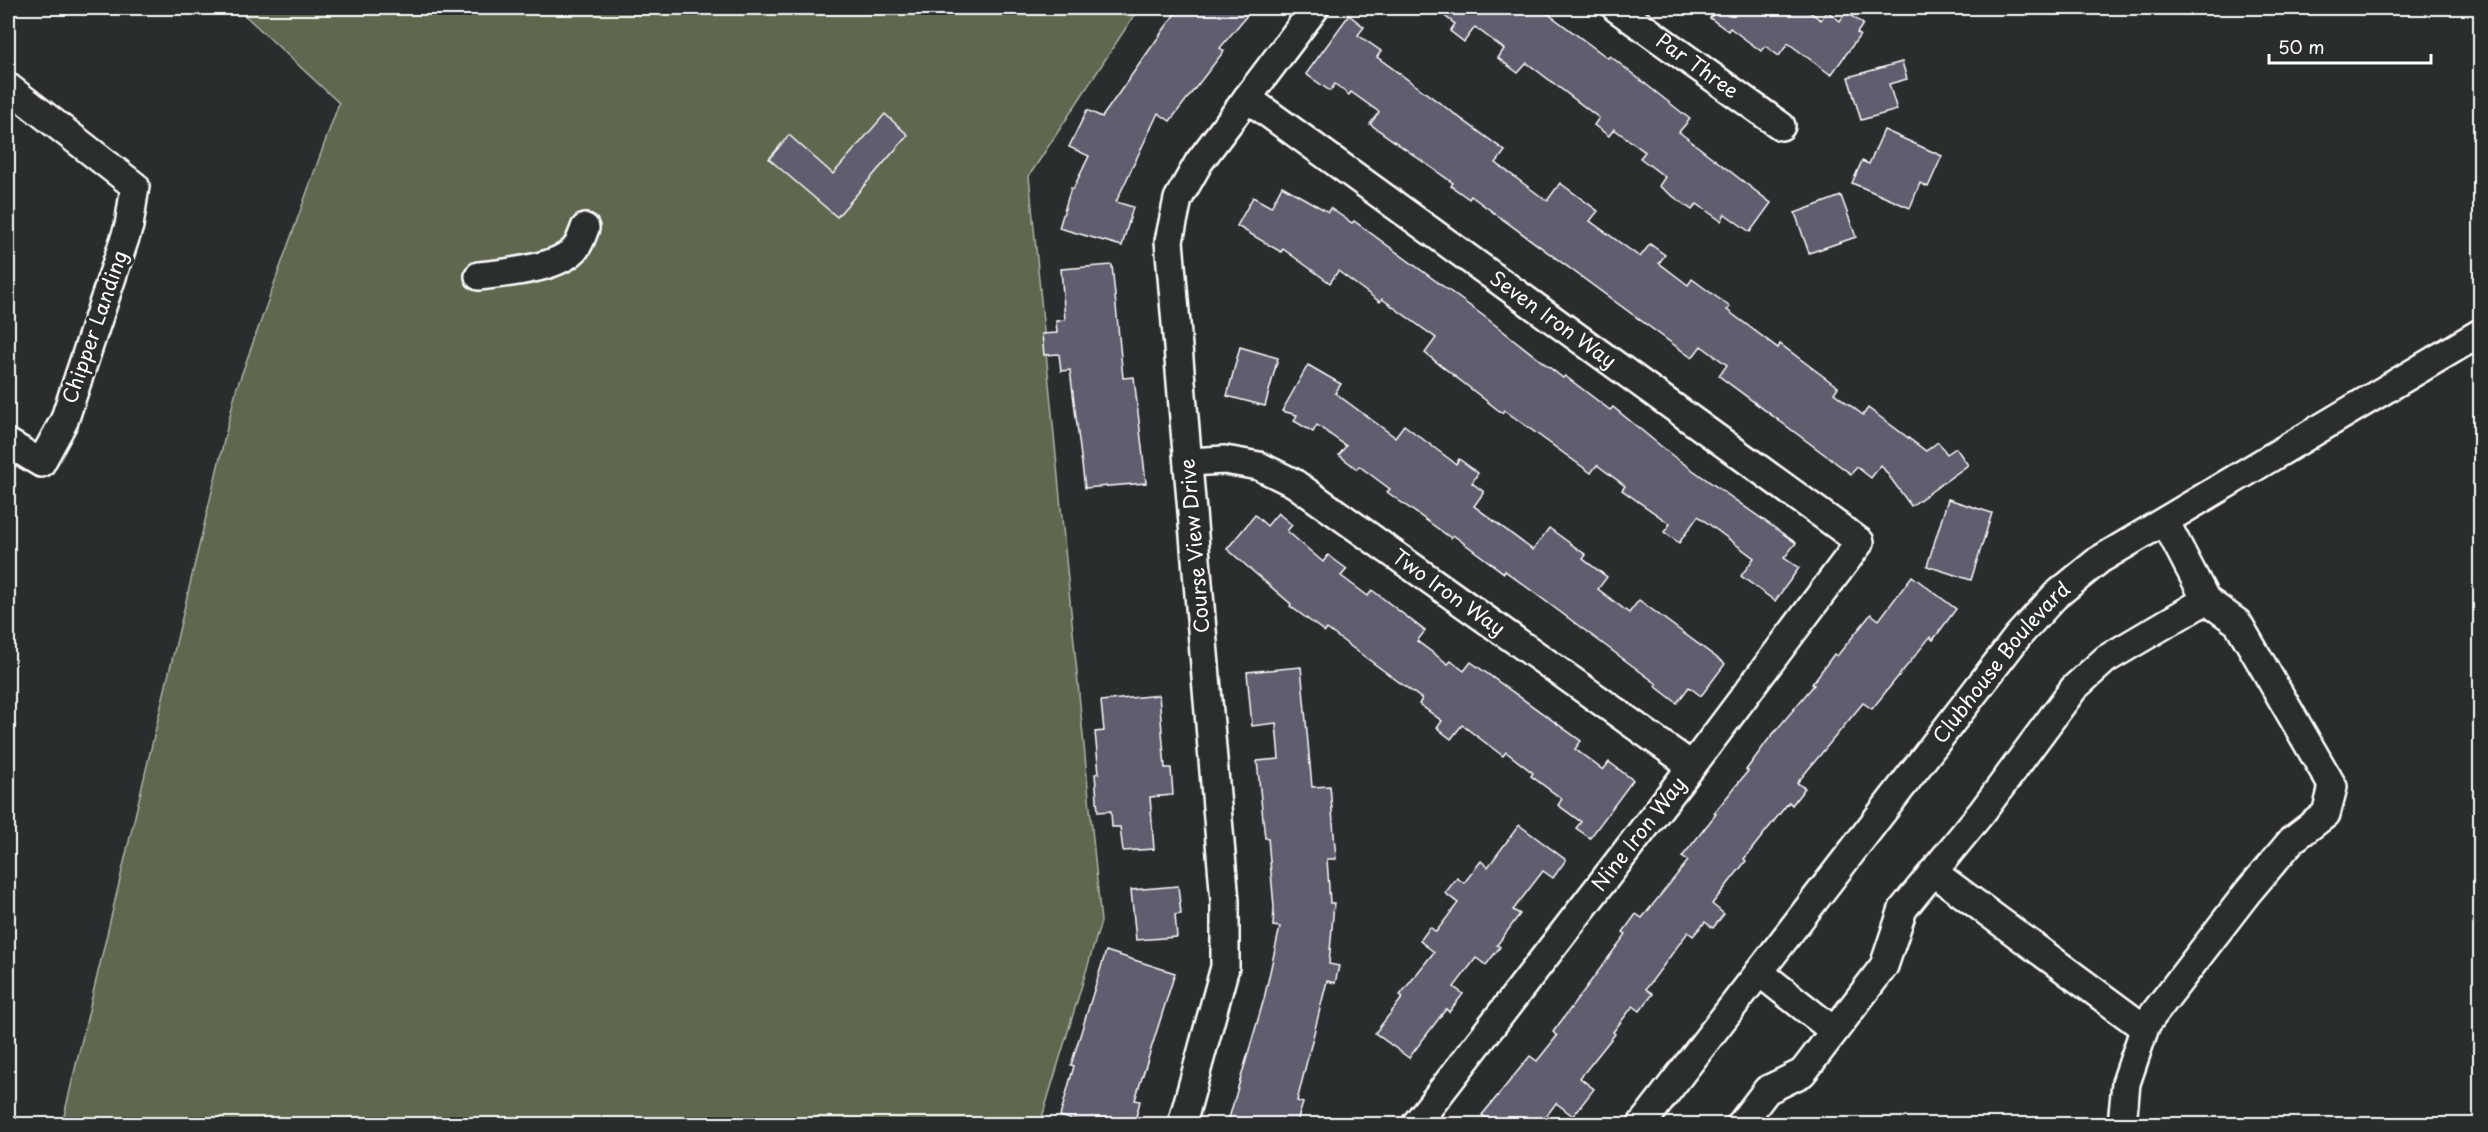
<svg xmlns="http://www.w3.org/2000/svg" width="2488" height="1132" font-family="'Playpen Sans',sans-serif">
<style>
.green{fill:#5e684f;stroke:#aeb4a7;stroke-width:1.5}
.building{fill:#605d6e;stroke:#fff;stroke-width:1.5}
.lines{fill:none;stroke-linecap:round;stroke-linejoin:round}
.minor-casing{stroke:#fff;stroke-width:32}
.minor{stroke:#2a2d2e;stroke-width:27}
.labels{text-anchor:middle;stroke-width:6;stroke-linejoin:round;paint-order:stroke}
.street-label{font-size:20px;fill:#fff;stroke:#2a2d2e}
</style>
<rect width="100%" height="100%" fill="#2a2d2e"/>
<filter id="ink" filterUnits="userSpaceOnUse"><feTurbulence type="fractalNoise" baseFrequency=".0167" numOctaves="2"/><feDisplacementMap in="SourceGraphic" scale="12" xChannelSelector="R" yChannelSelector="G"/><feConvolveMatrix kernelMatrix="1 2 1 2 8 2 1 2 1" color-interpolation-filters="sRGB"/></filter>
<g filter="url(#ink)">
<polygon class="green" points="237,8 1139,8 1029,176 1101,922 1040,1124 62,1124 236,390 339,103"/>
<g class="building">
<polygon points="1179,8 1253,8 1220,48 1224,51 1170,121 1158,113 1116,202 1133,207 1122,246 1059,228 1071,188 1073,189 1089,156 1069,147 1087,110 1102,117"/>
<polygon points="1434,8 1540,8 1608,58 1610,56 1690,119 1679,132 1771,203 1750,232 1725,214 1721,221 1697,204 1692,210 1659,186 1665,177 1640,158 1645,152 1614,129 1609,136 1594,125 1599,118 1527,63 1518,73 1498,58 1504,49 1475,27 1464,42 1450,31 1455,24"/>
<polygon points="1717,8 1804,8 1821,20 1827,11 1840,21 1846,12 1863,24 1857,33 1860,35 1831,75 1788,43 1779,56 1765,46 1761,51 1730,28 1728,31 1710,18"/>
<polygon points="1349,15 1364,27 1358,35 1381,51 1377,57 1505,151 1496,163 1547,201 1560,183 1598,211 1590,221 1640,257 1650,244 1665,255 1659,263 1688,285 1692,279 1730,307 1727,310 1778,348 1780,344 1831,382 1838,387 1834,393 1863,415 1868,408 1926,451 1938,442 1947,454 1956,448 1968,465 1911,506 1881,465 1871,478 1857,467 1851,474 1719,376 1727,365 1701,346 1692,358 1471,196 1469,199 1451,186 1453,183 1370,124 1379,112 1351,92 1349,95 1335,84 1330,91 1306,74"/>
<polygon points="1902,62 1907,79 1889,84 1897,110 1861,120 1848,77"/>
<polygon points="885,114 908,135 837,217 769,159 789,135 833,174"/>
<polygon points="1884,130 1942,156 1928,187 1920,183 1910,208 1852,183 1862,161 1869,164"/>
<polygon points="1282,186 1328,212 1330,208 1352,223 1354,221 1485,317 1563,378 1565,376 1610,410 1613,407 1673,456 1796,543 1784,558 1799,568 1775,601 1741,576 1754,558 1698,516 1679,543 1664,532 1670,524 1622,490 1625,486 1597,465 1591,473 1504,410 1502,413 1425,353 1436,338 1382,299 1380,302 1338,271 1330,283 1283,249 1281,252 1237,226 1253,197 1271,207"/>
<polygon points="1841,196 1856,237 1809,253 1795,213"/>
<polygon points="1112,265 1123,378 1134,377 1146,483 1085,488 1070,370 1061,371 1059,354 1044,355 1042,334 1057,333 1056,321 1065,320 1061,269"/>
<polygon points="1240,347 1278,358 1265,406 1227,396"/>
<polygon points="1308,365 1341,384 1335,393 1395,437 1404,425 1456,464 1459,459 1478,473 1472,483 1484,492 1474,506 1533,550 1549,528 1586,555 1583,559 1607,577 1598,589 1629,613 1639,600 1725,664 1701,696 1689,687 1677,703 1655,686 1657,684 1505,571 1504,573 1453,535 1451,538 1387,492 1390,489 1359,466 1357,469 1339,455 1346,446 1317,425 1313,432 1294,421 1297,415 1282,411"/>
<polygon points="1948,499 1992,513 1971,580 1927,566"/>
<polygon points="1278,513 1292,525 1287,531 1323,562 1328,555 1347,569 1341,576 1368,596 1372,590 1425,631 1417,641 1448,664 1451,661 1464,671 1471,662 1581,741 1575,749 1603,770 1609,762 1633,780 1590,838 1576,828 1581,822 1558,805 1562,799 1531,776 1533,773 1506,752 1503,756 1462,725 1451,739 1437,728 1442,721 1419,704 1422,699 1327,629 1325,632 1290,606 1291,604 1227,549 1255,515 1267,526"/>
<polygon points="1912,576 1956,609 1933,640 1930,637 1872,709 1863,703 1797,783 1805,788 1792,805 1789,802 1744,859 1746,861 1712,904 1724,914 1713,928 1705,922 1693,936 1688,932 1646,989 1653,994 1640,1011 1633,1006 1613,1032 1615,1034 1580,1078 1594,1089 1573,1116 1556,1103 1540,1125 1495,1125 1482,1115 1530,1056 1537,1061 1557,1036 1553,1032 1626,934 1623,932 1636,914 1642,918 1688,861 1682,857 1716,814 1714,813 1748,771 1746,770 1768,740 1814,685 1812,684 1834,654 1837,656 1871,614 1879,620"/>
<polygon points="1301,667 1312,787 1330,786 1336,859 1327,859 1330,903 1334,903 1329,964 1339,966 1335,983 1327,981 1297,1101 1303,1103 1296,1125 1227,1125 1264,999 1280,927 1273,926 1274,907 1268,838 1265,838 1257,761 1279,759 1276,723 1252,726 1247,672"/>
<polygon points="1159,695 1165,768 1171,768 1173,795 1150,797 1154,849 1123,851 1120,827 1112,827 1111,811 1098,812 1095,774 1099,773 1095,732 1104,731 1101,701"/>
<polygon points="1519,825 1566,860 1553,878 1543,871 1513,910 1520,914 1497,945 1500,947 1486,965 1476,958 1454,987 1463,994 1449,1012 1446,1009 1409,1058 1375,1033 1403,997 1400,995 1434,952 1420,941 1430,927 1436,932 1458,903 1445,893 1457,878 1464,883 1481,861 1488,867"/>
<polygon points="1178,886 1181,914 1175,915 1177,937 1136,940 1131,890"/>
<polygon points="1106,951 1175,973 1135,1100 1140,1101 1134,1125 1090,1125 1060,1116 1074,1066 1071,1065"/>
</g>
<g class="lines">
<g class="minor-casing">
<g id="minor">
<path id="s1" d="M1616,8l165,118"/>
<polyline points="8,87 135,186 129,226 64,421 41,463 8,443"/>
<path id="s2" d="M1247,98l613,444 -168,224 -276,358"/>
<path d="M479,276c25,-3 78,-7 96,-27 5,-6 7,-13 10,-21"/>
<path id="s3" d="M1188,462l37,-2 34,6 35,17 398,283"/>
<polyline points="1933,872 2144,1028"/>
<polyline points="1759,972 1834,1031"/>
<polyline points="1182,1124 1225,967 1225,901 1169,241 1178,199 1199,162 1315,8"/>
<path id="s4" d="M1642,1124l376,-488 37,-40 44,-36 381,-227"/>
<polyline points="1741,1124 1767,1090 1802,1073 1807,1067 1884,966 1903,909 1982,812 2074,688 2106,659 2206,600 2165,521"/>
<polyline points="2122,1124 2126,1083 2146,1024 2247,893 2292,840 2326,814 2333,787 2238,623 2206,600"/>
</g>
</g>
<use href="#minor" class="minor"/>
</g>
</g>
<g class="labels">
<g class="street-label">
<text dy="7" stroke="none"><textPath href="#s1" startOffset="100">Par Three</textPath></text>
<text dy="7" stroke="none"><textPath href="#s2" startOffset="378">Seven Iron Way</textPath></text>
<text transform="translate(95 327) rotate(-71)" y="7">Chipper Landing</text>
<text transform="translate(1195 546) rotate(-95)" y="7">Course View Drive</text>
<text dy="7" stroke="none"><textPath href="#s3" startOffset="300">Two Iron Way</textPath></text>
<text dy="7" stroke="none"><textPath href="#s4" startOffset="585">Clubhouse Boulevard</textPath></text>
<text transform="translate(1639 834) rotate(-52)" y="7">Nine Iron Way</text>
</g>
</g>
<rect width="2488" height="1132" fill="none" stroke="#2a2d2e" stroke-width="30"/>
<rect x="15" y="15" width="2458" height="1102" fill="none" stroke="#fff" stroke-width="2" filter="url(#ink)"/>
<path d="M2269 54v9h162v-9" fill="none" stroke="#ffffff" stroke-width="3"/>
<text x="2278" y="54" font-size="18" fill="#ffffff" stroke="#2a2d2e" stroke-width="4.5" paint-order="stroke">50 m</text>
</svg>
